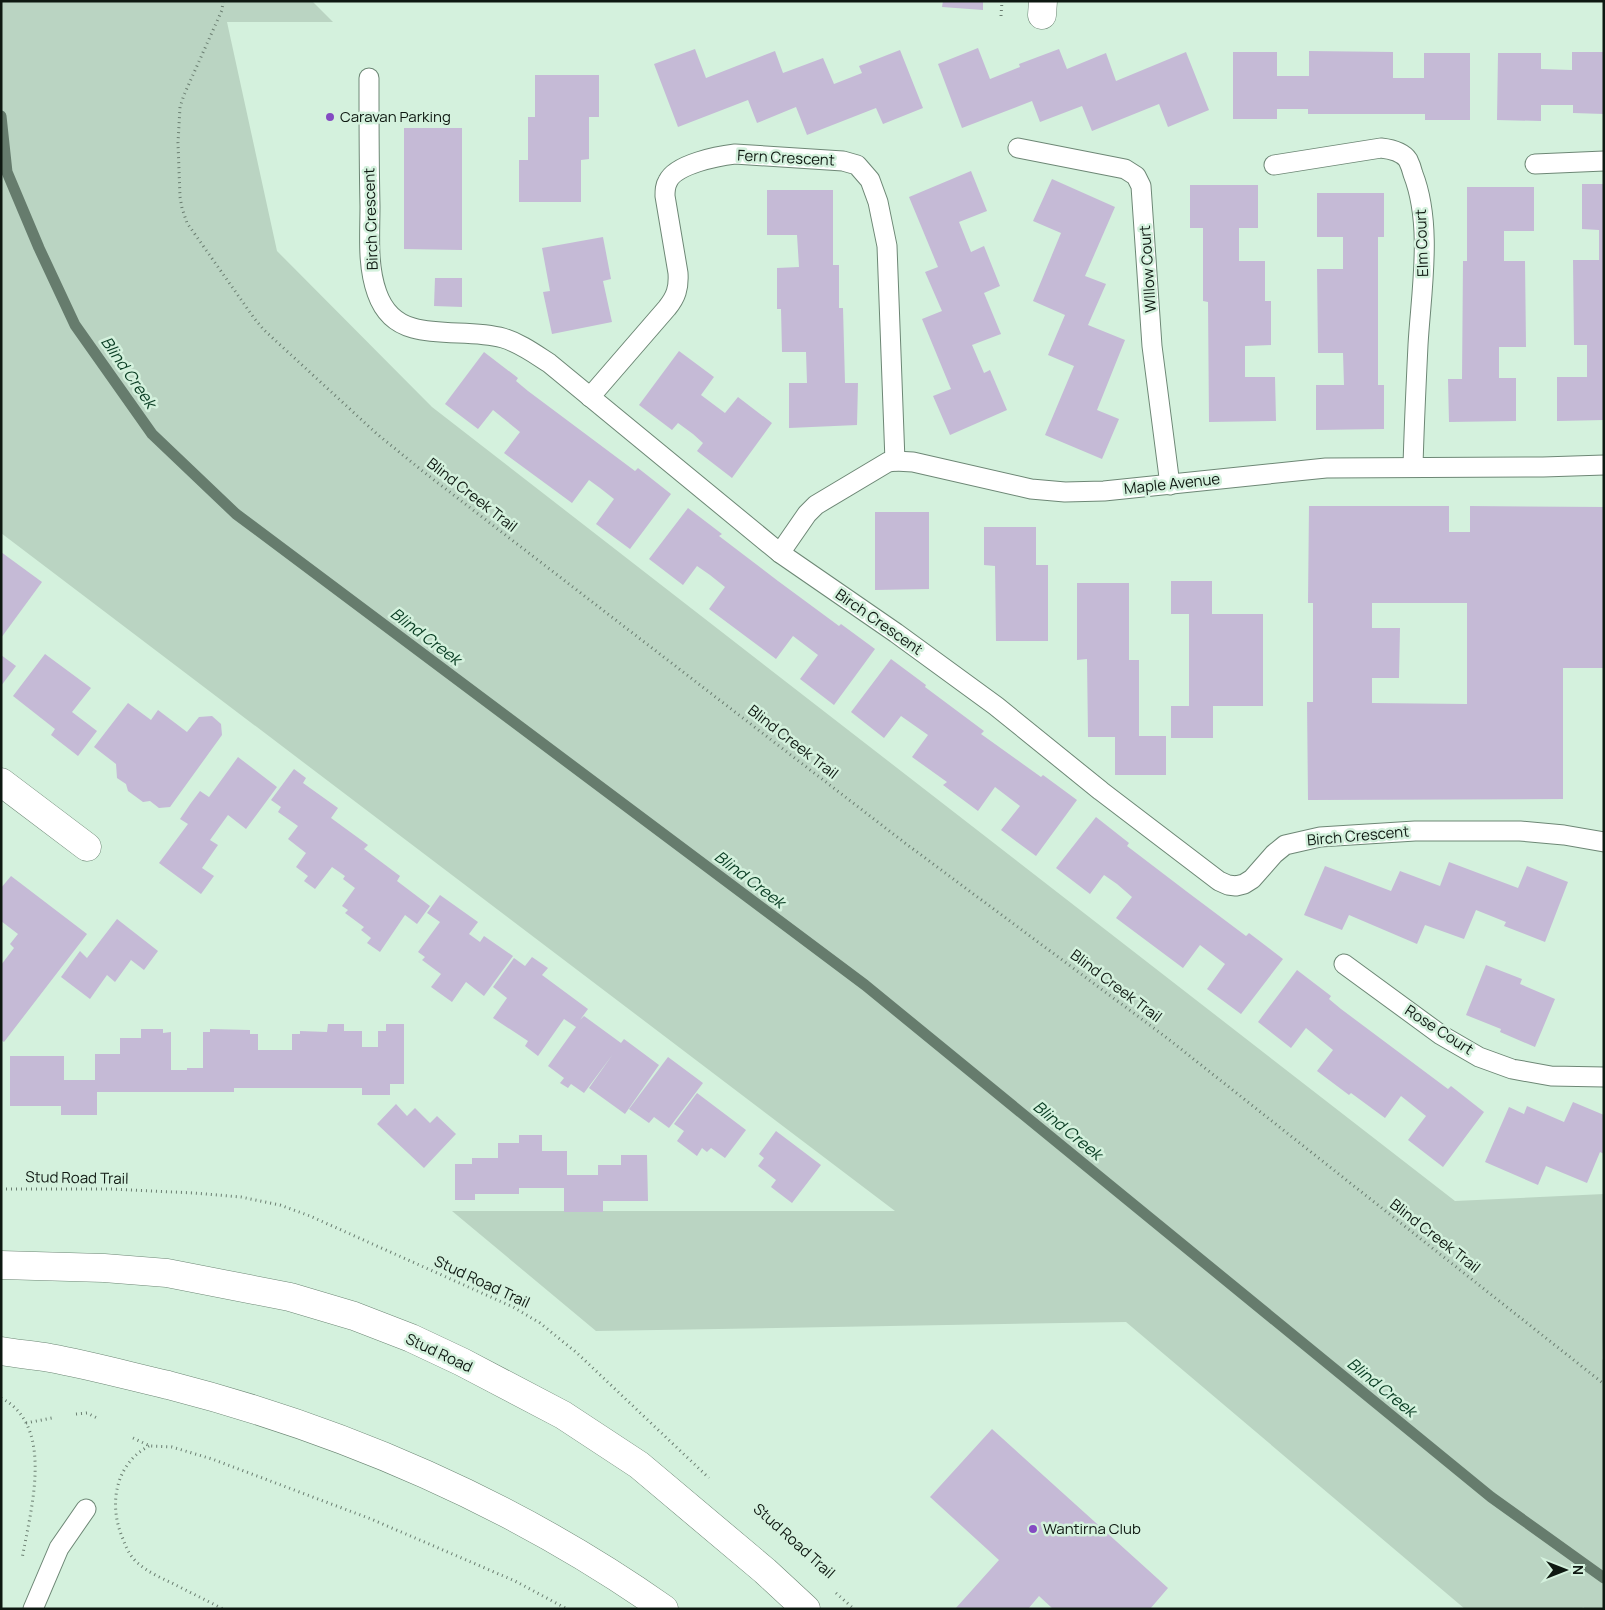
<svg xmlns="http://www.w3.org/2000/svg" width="1605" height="1610" font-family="Manrope,sans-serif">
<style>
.green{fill:#bad4c2}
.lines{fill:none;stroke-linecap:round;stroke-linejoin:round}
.stream{stroke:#667c6d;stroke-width:11}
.building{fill:#c5bad6;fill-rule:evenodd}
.service-casing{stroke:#6d8775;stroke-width:21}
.minor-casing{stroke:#6d8775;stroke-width:29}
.trunk-casing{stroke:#6d8775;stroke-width:29}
.path{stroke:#6b7e71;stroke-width:3;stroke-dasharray:1 4;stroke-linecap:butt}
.service{stroke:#fff;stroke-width:19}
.minor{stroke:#fff;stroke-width:28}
.trunk{stroke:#fff;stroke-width:28}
.poi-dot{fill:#844bc2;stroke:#d4f1dd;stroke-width:2}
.labels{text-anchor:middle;stroke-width:5;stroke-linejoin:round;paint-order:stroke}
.poi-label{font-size:15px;fill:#0e1811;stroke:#d4f1dd;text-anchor:start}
.street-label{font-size:15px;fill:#0e1811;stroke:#d4f1dd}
.water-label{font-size:16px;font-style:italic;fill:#073b21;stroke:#d4f1dd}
</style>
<rect width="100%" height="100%" fill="#d4f1dd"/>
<polygon class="green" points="1,1 312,1 333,22 227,22 277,251 432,407 1455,1201 1604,1194 1604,1317 1602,1359 1604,1361 1604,1609 1585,1609 1583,1607 1582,1609 1465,1609 1126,1322 596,1331 452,1211 895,1211 1,533"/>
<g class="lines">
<polyline class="stream" points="1,116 7,172 39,248 75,325 152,434 236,514 865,985 1491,1497 1604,1578"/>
</g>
<g class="building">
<polygon points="943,1 983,1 983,10 942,7"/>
<polygon points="978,48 990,79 1020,67 1019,64 1059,49 1067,69 1106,53 1116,81 1186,52 1209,110 1168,127 1159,104 1092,131 1082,106 1040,122 1032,101 962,128 938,64"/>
<polygon points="695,49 706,78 775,51 783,73 823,58 834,84 862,73 859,66 900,50 923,108 883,124 876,108 807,135 796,107 757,123 748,100 678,127 654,64"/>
<polygon points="1309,51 1393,52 1393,78 1424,78 1424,53 1470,53 1470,120 1425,120 1425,114 1308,114 1308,109 1277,109 1277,119 1233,119 1233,52 1277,52 1277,76 1309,76"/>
<polygon points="1572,52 1604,52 1604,114 1573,113 1573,105 1541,105 1541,121 1497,120 1498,53 1541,53 1541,69 1572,70"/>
<polygon points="535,75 599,75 599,117 589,117 589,159 581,160 581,202 519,202 519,160 528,160 528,117 535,117"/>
<polygon points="404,128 462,128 462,250 404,249"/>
<polygon points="971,171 987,211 959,222 971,252 984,246 1000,286 984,293 1001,334 972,345 984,373 990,370 1007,410 950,435 933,396 951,389 922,319 942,311 925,272 938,267 909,197"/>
<polygon points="1052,179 1115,207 1085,276 1106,284 1088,325 1125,340 1097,410 1119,419 1102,459 1045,435 1074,366 1048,355 1065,315 1033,301 1061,233 1033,221"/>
<polygon points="1582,184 1604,184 1604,420 1557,421 1557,377 1587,377 1587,345 1574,345 1573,260 1599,260 1599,230 1582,229"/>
<polygon points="1190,185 1258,185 1258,228 1239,228 1239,261 1265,261 1265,301 1271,301 1271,345 1245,346 1245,377 1275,377 1276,421 1209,422 1208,302 1203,301 1203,228 1190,228"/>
<polygon points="1467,187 1534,187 1534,231 1504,231 1504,261 1525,261 1526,347 1499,347 1499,378 1516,378 1516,421 1449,422 1448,379 1462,379 1463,261 1467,261"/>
<polygon points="767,190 833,190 833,265 839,265 839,308 843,308 845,383 858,383 857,425 789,428 789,383 807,383 806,352 782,352 781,309 777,309 777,268 799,267 797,235 767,235"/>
<polygon points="1317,193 1384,193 1384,237 1378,237 1378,385 1384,385 1384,429 1316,430 1316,385 1344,385 1343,353 1318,353 1317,269 1343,269 1343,237 1317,237"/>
<polygon points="603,237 611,279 603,281 612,322 552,334 543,292 550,291 542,248"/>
<polygon points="435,278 462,278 462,307 434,306"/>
<polygon points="679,351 714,377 701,395 725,413 738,397 772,423 732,478 697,451 703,443 693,434 678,423 672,430 639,405"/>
<polygon points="484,352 518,378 516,381 528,391 635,471 638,468 671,494 630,549 596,524 614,499 600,488 589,480 572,503 504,453 520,432 493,410 478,429 445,404"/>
<path d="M1309,506h140v26h21v-26l134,1 -1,161h-40v131l-255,1 -1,-98h6v-99h-5zM1372,603h95v101l-95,-1v-25h27l1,-50h-28z"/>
<polygon points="688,508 722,534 719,536 778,581 839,626 841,624 875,649 834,705 800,679 818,655 793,636 776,659 709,609 725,587 710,575 697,566 683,585 649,559"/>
<polygon points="875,512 929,512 929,589 875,590"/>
<polygon points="984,527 1036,527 1036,565 1048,565 1048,641 996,641 995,566 984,565"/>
<polygon points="1,552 42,582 1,638"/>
<polygon points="1171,581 1212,581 1212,614 1263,614 1263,706 1213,706 1213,738 1171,738 1171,706 1189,706 1189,614 1171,614"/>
<polygon points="1077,583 1129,583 1129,660 1139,660 1139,736 1166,736 1166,775 1115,775 1115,737 1088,737 1087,659 1077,660"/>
<polygon points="45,654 91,688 72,712 97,731 78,756 51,735 55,729 13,696"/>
<polygon points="1,655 16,666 1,686"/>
<polygon points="891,659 926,685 925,687 984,731 981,734 1041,777 1043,775 1077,800 1036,856 1001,830 1020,806 995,787 978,811 943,785 947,782 912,757 928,735 901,716 884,738 851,712"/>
<polygon points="128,703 151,720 158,710 187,732 199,717 212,716 221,724 222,735 170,807 159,808 150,801 143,802 128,791 126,784 117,778 116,764 94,747"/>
<polygon points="238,757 277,787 246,829 228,815 210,840 218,845 202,868 214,876 201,894 159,863 188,824 180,819 191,803 200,791 209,797"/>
<polygon points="294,769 306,778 303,783 338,808 331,818 368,845 364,849 400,876 397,881 430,906 417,924 405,915 380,952 367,943 371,938 361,930 364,927 345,913 348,910 342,906 355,888 343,879 345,876 332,867 315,889 304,881 308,876 296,867 306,853 288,839 298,826 278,812 281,807 271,800"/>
<polygon points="1096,817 1129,843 1127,846 1186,891 1246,936 1249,933 1283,959 1241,1014 1207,989 1225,964 1200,945 1183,968 1116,918 1132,897 1117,884 1104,875 1090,894 1056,868"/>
<polygon points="1449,862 1518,888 1527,866 1568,882 1545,942 1504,926 1506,922 1476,910 1464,939 1425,925 1417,944 1349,915 1342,930 1304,915 1325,866 1391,891 1400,871 1440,886"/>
<polygon points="11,876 87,934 4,1042 1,1040 1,965 14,948 10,944 18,934 1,921 1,888"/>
<polygon points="440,895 478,922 469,934 480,942 484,936 513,956 484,996 466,982 452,1002 431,987 441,974 422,960 425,957 418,952 440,922 427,913"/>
<polygon points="117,919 158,951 144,970 131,960 115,982 107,975 90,999 61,977 80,951 87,958"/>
<polygon points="532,957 548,968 542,975 588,1009 580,1020 584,1016 621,1043 624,1039 659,1065 625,1114 589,1088 613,1054 584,1093 571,1084 568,1088 560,1083 564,1078 548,1066 576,1027 564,1019 538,1056 525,1046 528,1041 493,1018 507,998 493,987 514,958 525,966"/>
<polygon points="1486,965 1522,979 1520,984 1555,999 1535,1047 1500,1032 1501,1029 1466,1015"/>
<polygon points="1297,970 1331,996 1329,999 1341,1009 1448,1089 1451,1086 1484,1112 1443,1167 1408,1140 1426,1116 1401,1096 1385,1118 1351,1093 1349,1095 1317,1071 1333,1050 1306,1028 1291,1048 1258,1022"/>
<polygon points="328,1024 344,1024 344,1031 362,1031 362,1047 378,1047 378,1031 386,1031 386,1024 404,1024 404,1084 390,1084 390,1095 362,1095 362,1088 234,1088 234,1092 97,1092 97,1115 61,1115 61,1106 10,1106 10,1056 64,1056 64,1080 95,1080 95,1054 120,1054 120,1038 141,1038 141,1029 163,1029 163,1033 171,1032 171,1070 187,1070 187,1068 203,1068 203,1032 210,1032 210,1029 250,1030 250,1034 258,1034 258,1050 292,1050 292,1034 300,1034 300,1031 327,1032"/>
<polygon points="668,1057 703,1083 669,1128 654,1117 649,1123 629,1109"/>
<polygon points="697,1093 746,1130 725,1158 711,1148 707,1152 702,1148 697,1156 677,1141 684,1131 674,1124"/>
<polygon points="1573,1102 1604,1115 1604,1154 1600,1152 1587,1183 1546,1166 1538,1185 1485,1162 1509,1107 1524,1114 1527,1106 1564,1122"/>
<polygon points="396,1104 407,1116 415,1108 430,1123 437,1116 456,1134 424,1168 377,1124"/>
<polygon points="776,1131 821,1165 792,1203 771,1187 776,1180 758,1166 764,1158 759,1154"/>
<polygon points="519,1135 542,1135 542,1151 567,1151 567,1175 598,1175 598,1165 621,1165 621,1155 647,1155 648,1201 603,1201 603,1212 564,1212 564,1188 519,1188 519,1194 475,1194 475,1200 455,1200 455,1164 472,1164 472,1158 498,1158 498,1143 519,1143"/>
<polygon points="992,1429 1168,1588 1150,1609 1053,1609 1039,1596 1028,1609 955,1609 999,1560 930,1497"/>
</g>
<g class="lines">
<g class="service-casing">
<g id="service">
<path d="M369,78c0,43 0,85 1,128 0,29 -3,59 7,87 6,17 17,30 36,35 29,8 61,2 90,10 17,5 32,16 46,25l231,190 116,80 100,73 105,85 118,90 9,4 8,1 8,-2 8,-5 22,-25 11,-9 35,-8 95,-6h105l44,4 40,7"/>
<polyline points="1018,148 1125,169 1136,176 1141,186 1152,346 1170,485"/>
<polyline points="1535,164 1604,161"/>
<path d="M1274,165l107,-17c9,1 21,3 27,12 2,4 4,10 5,14 20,51 8,118 5,171 -2,41 -4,82 -5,122"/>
<path d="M590,397l77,-89c9,-11 12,-20 11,-35l-13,-77c0,-6 0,-10 3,-15 8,-17 50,-25 67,-27l108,7 14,4 13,15 8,22 9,44 8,215"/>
<polyline points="780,553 807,514 816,505 888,462 895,461 913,462 1031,489 1065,492 1104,491 1326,468 1543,467 1604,465"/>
<polyline points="1344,964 1441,1035 1479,1057 1512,1069 1551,1076 1604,1077"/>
<polyline points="33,1609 59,1548 86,1509"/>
</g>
</g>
<g class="minor-casing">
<g id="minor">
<polyline points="1042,15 1043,1"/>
<polyline points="1,782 87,847"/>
</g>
</g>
<g class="trunk-casing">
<g id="trunk">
<polyline points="1,1265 104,1268 167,1273 290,1297 354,1316 411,1338 462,1362 563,1415 639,1465 765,1571 806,1609"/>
<path d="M1,1351c16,3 33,4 49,7 39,7 79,18 118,27 176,45 347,119 496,224"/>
</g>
</g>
<g class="path">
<polyline points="223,1 222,10 184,95 180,107 178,143 180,197 182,208 187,223 254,318 264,330 377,434 425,473 905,843 1167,1038 1604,1384"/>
<polyline points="1001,16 1002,1"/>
<polyline points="1,1189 112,1189 194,1193 241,1197 280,1205 310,1216 513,1307 540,1323 577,1353 709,1478"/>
<path d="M1,1398c55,28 29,114 21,161"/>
<polyline points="76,1414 87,1413 97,1418"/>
<polyline points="26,1423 52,1418"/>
<polyline points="133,1438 150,1446 172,1447 212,1459 371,1519 515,1581 567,1609"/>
<path d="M149,1446c-34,18 -41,59 -26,93 3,9 8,19 16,25 9,8 22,14 33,19 17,9 34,17 51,26"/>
<polyline points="836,1593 854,1609"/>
</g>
<use href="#service" class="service"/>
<use href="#minor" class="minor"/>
<use href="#trunk" class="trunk"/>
</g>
<g class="poi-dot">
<circle cx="330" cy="117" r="5"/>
<circle cx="1033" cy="1529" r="5"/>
</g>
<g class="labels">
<g class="poi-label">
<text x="340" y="122">Caravan Parking</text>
<text x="1043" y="1534">Wantirna Club</text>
</g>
<g class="street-label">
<text transform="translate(786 158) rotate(3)" y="5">Fern Crescent</text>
<text transform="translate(371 219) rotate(-92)" y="5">Birch Crescent</text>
<text transform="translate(1422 243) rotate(-92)" y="5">Elm Court</text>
<text transform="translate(1148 269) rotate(-94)" y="5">WIllow Court</text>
<text transform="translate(1172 484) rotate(-6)" y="5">Maple Avenue</text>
<text transform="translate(472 495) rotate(38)" y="5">Blind Creek Trail</text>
<text transform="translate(879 622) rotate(35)" y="5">Birch Crescent</text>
<text transform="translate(793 742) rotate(38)" y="5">Blind Creek Trail</text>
<text transform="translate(1358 836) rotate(-5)" y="5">Birch Crescent</text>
<text transform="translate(1116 986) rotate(37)" y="5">Blind Creek Trail</text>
<text transform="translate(1439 1030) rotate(33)" y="5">Rose Court</text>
<text transform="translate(77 1178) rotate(1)" y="5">Stud Road Trail</text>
<text transform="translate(1435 1236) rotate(38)" y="5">Blind Creek Trail</text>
<text transform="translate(482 1282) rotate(25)" y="5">Stud Road Trail</text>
<text transform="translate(439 1353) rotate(25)" y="5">Stud Road</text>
<text transform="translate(794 1541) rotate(42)" y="5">Stud Road Trail</text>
</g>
<g class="water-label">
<text transform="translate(129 372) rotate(55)" y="6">Blind Creek</text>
<text transform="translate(426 636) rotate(37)" y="6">Blind Creek</text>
<text transform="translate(750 879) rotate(37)" y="6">Blind Creek</text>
<text transform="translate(1068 1130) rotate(39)" y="6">Blind Creek</text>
<text transform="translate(1382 1387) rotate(39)" y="6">Blind Creek</text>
</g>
</g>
<rect width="1605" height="1610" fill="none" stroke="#0e1811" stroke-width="5"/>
<g transform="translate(1565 1570) rotate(90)" stroke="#d4f1dd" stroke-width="4" paint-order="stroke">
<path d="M0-4L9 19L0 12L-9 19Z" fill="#0e1811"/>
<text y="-8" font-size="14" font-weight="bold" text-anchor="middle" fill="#0e1811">N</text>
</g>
</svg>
